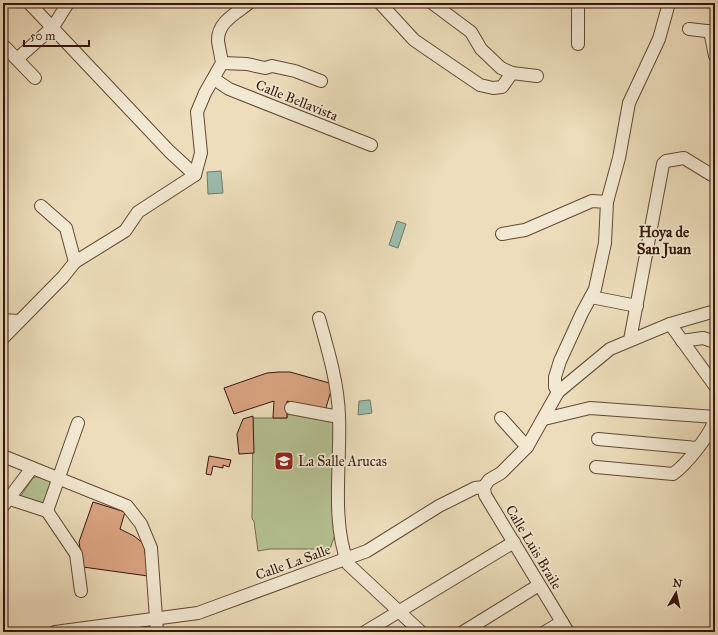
<svg xmlns="http://www.w3.org/2000/svg" width="718" height="635" font-family="'IM FELL Great Primer',serif">
<style>
.park{fill:#b5c293;stroke:#756c4e}
.water{fill:#9abcad;stroke:#727a6c}
.building{fill:#dca583;stroke:#35160a}
.lines{fill:none;stroke-linecap:round;stroke-linejoin:round}
.minor-casing{stroke:#634836;stroke-width:14}
.minor{stroke:#f3e9d3;stroke-width:12}
.labels{text-anchor:middle;stroke-width:3.5;stroke-linejoin:round;paint-order:stroke}
.street-label{font-size:14px;fill:#35160a;stroke:#f3e9d3}
.poi-label{font-size:14px;fill:#35160a;stroke:#f3e9d3;text-anchor:start}
.neighbourhood-label{font-size:15px;font-weight:bold;fill:#35160a;stroke:#f3e9d3}
</style>
<rect width="100%" height="100%" fill="#edddbc"/>
<filter id="stains"><feTurbulence type="fractalNoise" baseFrequency=".005" numOctaves="4"/><feColorMatrix values="0 0 0 0 .2 0 0 0 0 .09 0 0 0 0 .02 0 0 0 .5 -.17"/></filter>
<radialGradient id="worn" r=".72"><stop offset=".6" stop-color="#630" stop-opacity="0"/><stop offset="1" stop-color="#630" stop-opacity=".3"/></radialGradient>
<g class="park">
<polygon points="288,414 336,422 336,532 330,549 270,549 258,551 254,521 252,519 253,418 287,418"/>
<polygon points="39,476 52,480 46,503 40,507 20,497 33,478"/>
</g>
<g class="water">
<polygon points="221,171 223,193 208,194 207,172"/>
<polygon points="397,221 406,224 398,248 389,245"/>
<polygon points="370,400 372,413 358,415 359,401"/>
</g>
<g class="building">
<polygon points="279,372 290,372 333,384 325,411 287,401 287,418 273,418 274,401 234,414 224,388 267,373"/>
<polygon points="253,416 254,453 239,454 237,434 243,419"/>
<polygon points="209,456 231,460 229,467 223,465 223,468 213,466 211,475 206,474"/>
<polygon points="93,502 125,512 120,529 134,536 144,544 148,576 83,567 79,542"/>
</g>
<g class="lines">
<g class="minor-casing">
<g id="minor">
<polyline points="29,3 169,151 195,175"/>
<polyline points="380,3 414,40 452,66 480,85 493,88 502,87 512,73"/>
<polyline points="432,3 471,32 481,49 501,68 512,73 537,76"/>
<polyline points="689,29 715,32"/>
<polyline points="710,31 715,56"/>
<polyline points="578,44 578,3"/>
<polyline points="5,47 35,78"/>
<polyline points="17,59 53,27 68,3"/>
<polyline points="222,63 247,64 265,68 272,66 295,71 321,81"/>
<polyline points="214,79 229,89 371,145"/>
<polyline points="41,206 66,228 75,262"/>
<polyline points="502,234 525,230 592,201 607,202"/>
<polyline points="591,297 637,306"/>
<path d="M319,318c9,32 19,65 20,98 2,46 -8,106 9,148l73,68"/>
<polyline points="3,320 19,321"/>
<polyline points="670,324 715,386"/>
<path d="M3,338l60,-61 12,-15 50,-31 13,-19 57,-37 6,-22 -4,-41 8,-19 17,-30c-1,-7 -3,-15 -4,-22 -1,-19 19,-28 31,-38"/>
<polyline points="630,340 663,164 666,161 684,158 715,177"/>
<polyline points="682,341 703,338 715,342"/>
<polyline points="558,392 555,387 555,377 560,361 582,313 595,289 605,243 607,202 619,158 629,103 659,39 669,3"/>
<polyline points="291,408 339,417"/>
<polyline points="501,418 527,447"/>
<polyline points="544,419 590,408 715,417"/>
<polyline points="598,439 697,448"/>
<polyline points="3,456 127,506 141,524 151,548 157,632"/>
<path d="M596,467l77,7c13,-9 39,-41 42,-56"/>
<polyline points="484,487 489,480 501,473 527,447 558,392 610,349 670,324 715,311"/>
<polyline points="484,487 485,495 568,632"/>
<polyline points="10,499 47,511"/>
<polyline points="3,506 32,468"/>
<polyline points="47,511 78,423"/>
<polyline points="47,511 76,554 81,591"/>
<polyline points="55,632 198,613 367,551 439,506 475,488 484,487"/>
<polyline points="365,632 514,542"/>
<polyline points="463,632 539,585"/>
<polyline points="545,632 562,622"/>
</g>
</g>
<use href="#minor" class="minor"/>
</g>
<defs>
<g id="school-square" transform="scale(1)"><rect x="-9" y="-9" width="18" height="18" rx="4" fill="#8f2418" stroke="#f3e9d3"/><path d="M0-5L7-2L0 1L-7-2ZM-4 1L0 2.5L4 1V4Q0 6-4 4Z" fill="#fff"/></g>
</defs>
<g fill-rule="evenodd">
<use href="#school-square" x="284" y="461"/>
</g>
<g class="labels">
<g class="street-label">
<text transform="translate(297 100) rotate(22)" y="5">Calle Bellavista</text>
<text transform="translate(534 547) rotate(59)" y="5">Calle Luis Braile</text>
<text transform="translate(293 562) rotate(-20)" y="5">Calle La Salle</text>
</g>
<g class="poi-label">
<text x="298" y="466">La Salle Arucas</text>
</g>
<g class="neighbourhood-label">
<text x="664" y="237">Hoya de<tspan x="664" dy="17">San Juan</tspan></text>
</g>
</g>
<rect width="718" height="635" fill="none" stroke="#edddbc" stroke-width="16"/>
<rect x="4" y="4" width="710" height="627" fill="none" stroke="#35160a" stroke-width="2"/>
<rect x="8" y="8" width="702" height="619" fill="none" stroke="#35160a"/>
<g transform="translate(676 593) rotate(9)" stroke="#f3e9d3" stroke-width="3" paint-order="stroke">
<path d="M0-3L7 15L0 10L-7 15Z" fill="#35160a"/>
<text y="-6" font-size="11" font-weight="bold" text-anchor="middle" fill="#35160a">N</text>
</g>
<path d="M24 40v6h65v-6" fill="none" stroke="#35160a" stroke-width="2"/>
<text x="30" y="40" font-size="12" fill="#35160a" stroke="#f3e9d3" stroke-width="3" paint-order="stroke">50 m</text>
<rect width="100%" height="100%" filter="url(#stains)"/>
<rect width="100%" height="100%" fill="url(#worn)"/>
</svg>
